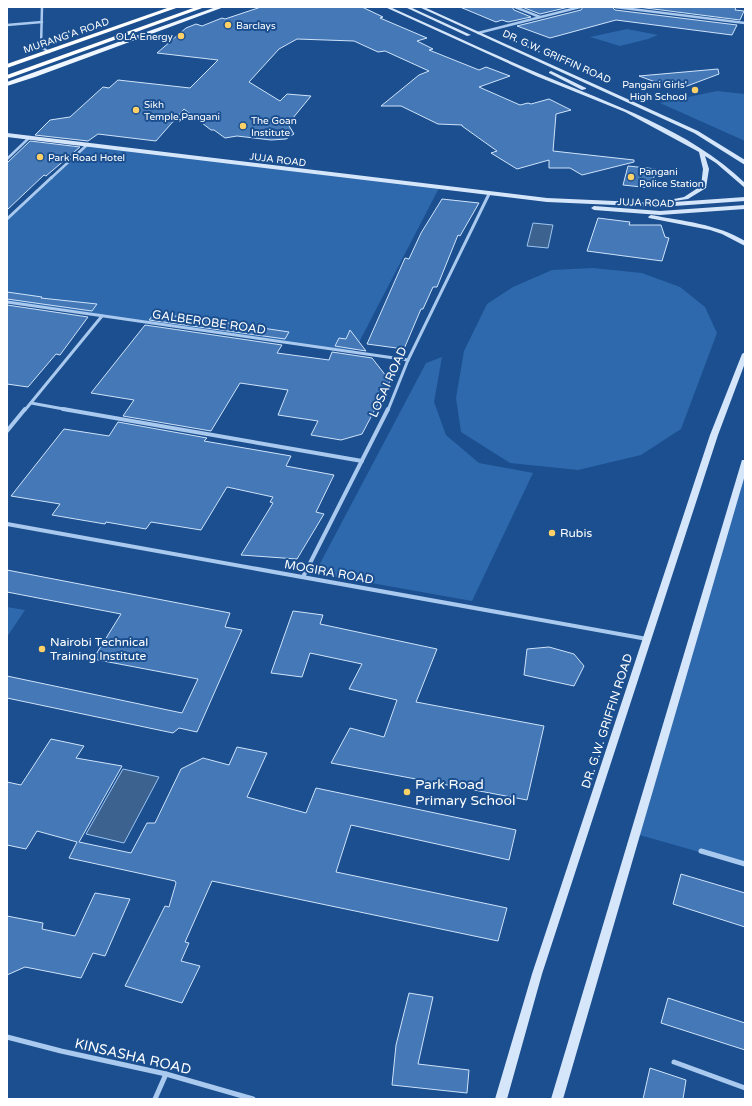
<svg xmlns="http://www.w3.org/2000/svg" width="752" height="1106" font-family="'Varela Round',sans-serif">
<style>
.green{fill:#2e69ad}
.water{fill:#3c6290;stroke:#9cc4f0}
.building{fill:#4478b7;stroke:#cfe3fa}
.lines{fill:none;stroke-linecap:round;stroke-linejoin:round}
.street-far3{stroke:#a9c9ee;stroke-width:2.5}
.street-far2{stroke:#a9c9ee;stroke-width:3}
.street-far1{stroke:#a9c9ee;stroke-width:4}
.street{stroke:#a9c9ee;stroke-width:5}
.secondary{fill:#d6e6fa;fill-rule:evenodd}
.primary{fill:#f0f6ff;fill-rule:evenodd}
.highway{fill:#fff;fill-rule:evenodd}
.poi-dot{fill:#ffd166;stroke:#1b4f8f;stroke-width:1.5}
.labels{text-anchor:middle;stroke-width:4;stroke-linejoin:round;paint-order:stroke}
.far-poi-label{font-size:10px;fill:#fff;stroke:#1b4f8f;text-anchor:start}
.far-street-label{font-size:10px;fill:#fff;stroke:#1b4f8f}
.street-label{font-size:12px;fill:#fff;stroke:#1b4f8f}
.poi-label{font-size:12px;fill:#fff;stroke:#1b4f8f;text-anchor:start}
.near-poi-label{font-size:14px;fill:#fff;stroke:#1b4f8f;text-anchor:start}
.near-street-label{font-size:14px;fill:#fff;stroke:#1b4f8f}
</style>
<rect width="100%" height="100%" fill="#1b4f8f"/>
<g class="green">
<polygon points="627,29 658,35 648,39 620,46 590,37"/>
<polygon points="717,91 745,94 745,141 660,103"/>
<polygon points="88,144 439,188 354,352 7,302 7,219"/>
<polygon points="593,268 642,273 680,287 705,307 717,333 681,429 641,455 578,470 510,463 461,432 456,398 464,351 487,304 513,287 552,270"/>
<polygon points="442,357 434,402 446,435 479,463 533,473 472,601 315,573 426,363"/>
<polygon points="745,462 745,865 636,834"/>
<polygon points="7,607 25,610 7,637"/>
</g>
<g class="water">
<polygon points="533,223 553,225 548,248 527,246"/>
<polygon points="123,769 159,777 124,843 86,834"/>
</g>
<g class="building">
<polygon points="261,7 362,7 383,17 380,18 427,38 417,41 433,49 429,50 479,70 486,67 510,76 479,87 520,105 528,103 531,104 549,99 571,110 556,114 553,151 634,160 634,162 582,175 570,168 549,168 549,160 517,169 491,153 497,151 462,126 462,125 438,124 401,106 381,106 419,75 429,71 385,51 378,52 354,41 297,39 279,49 249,82 280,101 287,94 311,96 288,124 294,134 286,139 271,140 237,136 225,138 214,130 211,130 184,109 156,141 98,134 88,141 35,135 50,120 70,117 103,87 109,88 118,80 190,88 218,60 157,53 186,28 196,24 202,26 222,18 225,19"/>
<polygon points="460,7 512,7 514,10 531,17 508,22 502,20 496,22"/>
<polygon points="522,7 569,7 540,14"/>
<polygon points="583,7 612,7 615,10 737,25 732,35 616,20 550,38 517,26 581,10"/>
<polygon points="638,7 736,7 735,10 744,11 740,20"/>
<polygon points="718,69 719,74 679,89 675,87 672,88 639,76"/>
<polygon points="30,141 80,147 46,176 44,175 7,210 7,163"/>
<polygon points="628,166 656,169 651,188 623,185"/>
<polygon points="442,199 479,203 460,236 458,235 437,287 433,287 423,309 421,309 404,349 367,344 405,258 409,259 421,233"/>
<polygon points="598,218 630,222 629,225 661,225 665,237 669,238 662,261 587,251"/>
<polygon points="7,292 42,297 41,298 97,304 92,311 7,299"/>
<polygon points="7,305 88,317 60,355 56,354 28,387 7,384"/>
<polygon points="154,314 195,318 289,332 285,339 149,320"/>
<polygon points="145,325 282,345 277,353 329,360 332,352 372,358 390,381 362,434 341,440 311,435 318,421 278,415 288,390 240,383 211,431 123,416 134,400 91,393"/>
<polygon points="350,330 366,351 335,346 339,338 346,339"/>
<polygon points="118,422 207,438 204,441 291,456 286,466 334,475 316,512 324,514 297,559 241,555 273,503 270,502 273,497 227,487 201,530 151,522 146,529 106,522 105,524 52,515 60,504 11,496 64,429 109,436"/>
<polygon points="7,570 230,613 225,627 242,630 197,732 179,728 173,733 7,698 7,676 182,713 198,679 93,659 121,614 7,592"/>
<polygon points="293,611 323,615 320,624 437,649 416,702 544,726 527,800 331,763 350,728 384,737 397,700 349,689 362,664 310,653 302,677 271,673"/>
<polygon points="549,647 574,654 584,666 574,686 524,675 527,649"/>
<polygon points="51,739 84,746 76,758 122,766 79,842 131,853 147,823 155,823 181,769 203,758 229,765 237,747 267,753 247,797 306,813 316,788 516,830 509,860 351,825 336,872 507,908 498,941 212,881 185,942 189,943 181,961 200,966 182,1003 125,986 165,906 169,907 176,883 175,881 69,858 77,842 37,831 26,849 7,845 7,782 21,785"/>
<polygon points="681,874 745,893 745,927 673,904"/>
<polygon points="95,893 130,899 105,956 93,953 81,978 25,967 7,975 7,916 43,923 42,929 75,936"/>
<polygon points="409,993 433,997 418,1064 469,1070 467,1093 392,1085 396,1045"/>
<polygon points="668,998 745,1023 745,1050 661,1023"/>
<polygon points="650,1068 686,1080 683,1099 643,1099"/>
</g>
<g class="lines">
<g class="street-far3">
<polyline points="42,7 41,47 49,52"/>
<polyline points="515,7 540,17"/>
<polyline points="615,7 745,23"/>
<polyline points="7,25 42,22"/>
<polyline points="478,33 580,7"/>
<polyline points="7,159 30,137"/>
<polyline points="51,178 88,144"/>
</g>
<g class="street-far2">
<polyline points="7,219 52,177"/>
<polyline points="7,302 408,360"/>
<polyline points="31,403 69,410"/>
<polyline points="25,410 102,316"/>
<polyline points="388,410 408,360 489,194"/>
</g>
<g class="street-far1">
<polyline points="63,409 362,461"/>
<polyline points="7,431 25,409"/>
<polyline points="7,524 647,639"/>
<polyline points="303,577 388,409"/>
</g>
<g class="street">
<polyline points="701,851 745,864"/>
<polyline points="7,1037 61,1051 166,1074 253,1099"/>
<polyline points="674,1062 745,1088"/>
<polyline points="155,1099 166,1074"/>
</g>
<g class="secondary">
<path d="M385,7h5c50,22 100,46 150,67 70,30 149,55 205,109v5l-29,-25 -11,-7 4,13 -3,19 -18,11 -14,2v-2l10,-2 17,-11 2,-17 -4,-17 -74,-40 -89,-36z"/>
<polygon points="405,7 410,7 471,35 467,36"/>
<polygon points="419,7 424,7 698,131 745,160 745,165 694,133"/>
<polygon points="551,71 586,88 586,89 582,90 549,73 549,72"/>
<polygon points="7,133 547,198 660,203 745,197 745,201 660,207 547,202 7,137"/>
<polygon points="745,205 745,209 660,215 594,210 591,208 594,206 660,211"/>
<path d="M651,215c32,6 66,9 94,26v5l-23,-12 -12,-4 -61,-12 -1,-1z"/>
<polygon points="745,352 745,363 718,435 542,974 507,1099 495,1099 532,974 710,435 742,354"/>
<polygon points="742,460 745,460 745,475 563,1099 551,1099"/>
</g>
<polygon class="primary" points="216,7 224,7 35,77 7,86 7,82"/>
<g class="highway">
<polygon points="170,7 179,7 7,68 7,64"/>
<polygon points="196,7 205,7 7,79 7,75"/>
</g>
</g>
<g class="poi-dot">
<circle cx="228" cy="25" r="4"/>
<circle cx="181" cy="36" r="4"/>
<circle cx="695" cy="90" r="4"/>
<circle cx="136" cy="110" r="4"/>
<circle cx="243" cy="126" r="4"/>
<circle cx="40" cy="157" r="4"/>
<circle cx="631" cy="177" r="4"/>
<circle cx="552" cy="533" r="4"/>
<circle cx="42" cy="649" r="4"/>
<circle cx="407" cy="792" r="4"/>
</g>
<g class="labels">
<g class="far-poi-label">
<text x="236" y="29">Barclays</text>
<text x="173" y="40" text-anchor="end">OLA Energy</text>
<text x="687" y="88" text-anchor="end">Pangani Girls'<tspan x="687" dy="12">High School</tspan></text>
<text x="144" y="108">Sikh<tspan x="144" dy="12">Temple,Pangani</tspan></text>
<text x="251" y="124">The Goan<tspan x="251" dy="12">Institute</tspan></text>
<text x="48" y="161">Park Road Hotel</text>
<text x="639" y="175">Pangani<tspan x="639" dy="12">Police Station</tspan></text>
</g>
<g class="far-street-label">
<text transform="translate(66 35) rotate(-19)" y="4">MURANG'A ROAD</text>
<text transform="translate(557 56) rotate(24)" y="4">DR. G.W. GRIFFIN ROAD</text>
<text transform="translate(278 159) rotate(7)" y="4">JUJA ROAD</text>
<text transform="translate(646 202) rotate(2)" y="4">JUJA ROAD</text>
</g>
<g class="street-label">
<text transform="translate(209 322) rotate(8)" y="4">GALBEROBE ROAD</text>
<text transform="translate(388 382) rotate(-66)" y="4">LOSAI ROAD</text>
<text transform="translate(329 572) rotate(10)" y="4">MOGIRA ROAD</text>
<text transform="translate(607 721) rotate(-72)" y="4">DR. G.W. GRIFFIN ROAD</text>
</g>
<g class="poi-label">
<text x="560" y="537">Rubis</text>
<text x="50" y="646">Nairobi Technical<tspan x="50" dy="14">Training Institute</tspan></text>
</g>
<g class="near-poi-label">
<text x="415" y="789">Park Road<tspan x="415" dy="16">Primary School</tspan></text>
</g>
<g class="near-street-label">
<text transform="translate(133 1056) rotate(13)" y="5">KINSASHA ROAD</text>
</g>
</g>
<rect width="752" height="1106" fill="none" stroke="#ffffff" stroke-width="16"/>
</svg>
